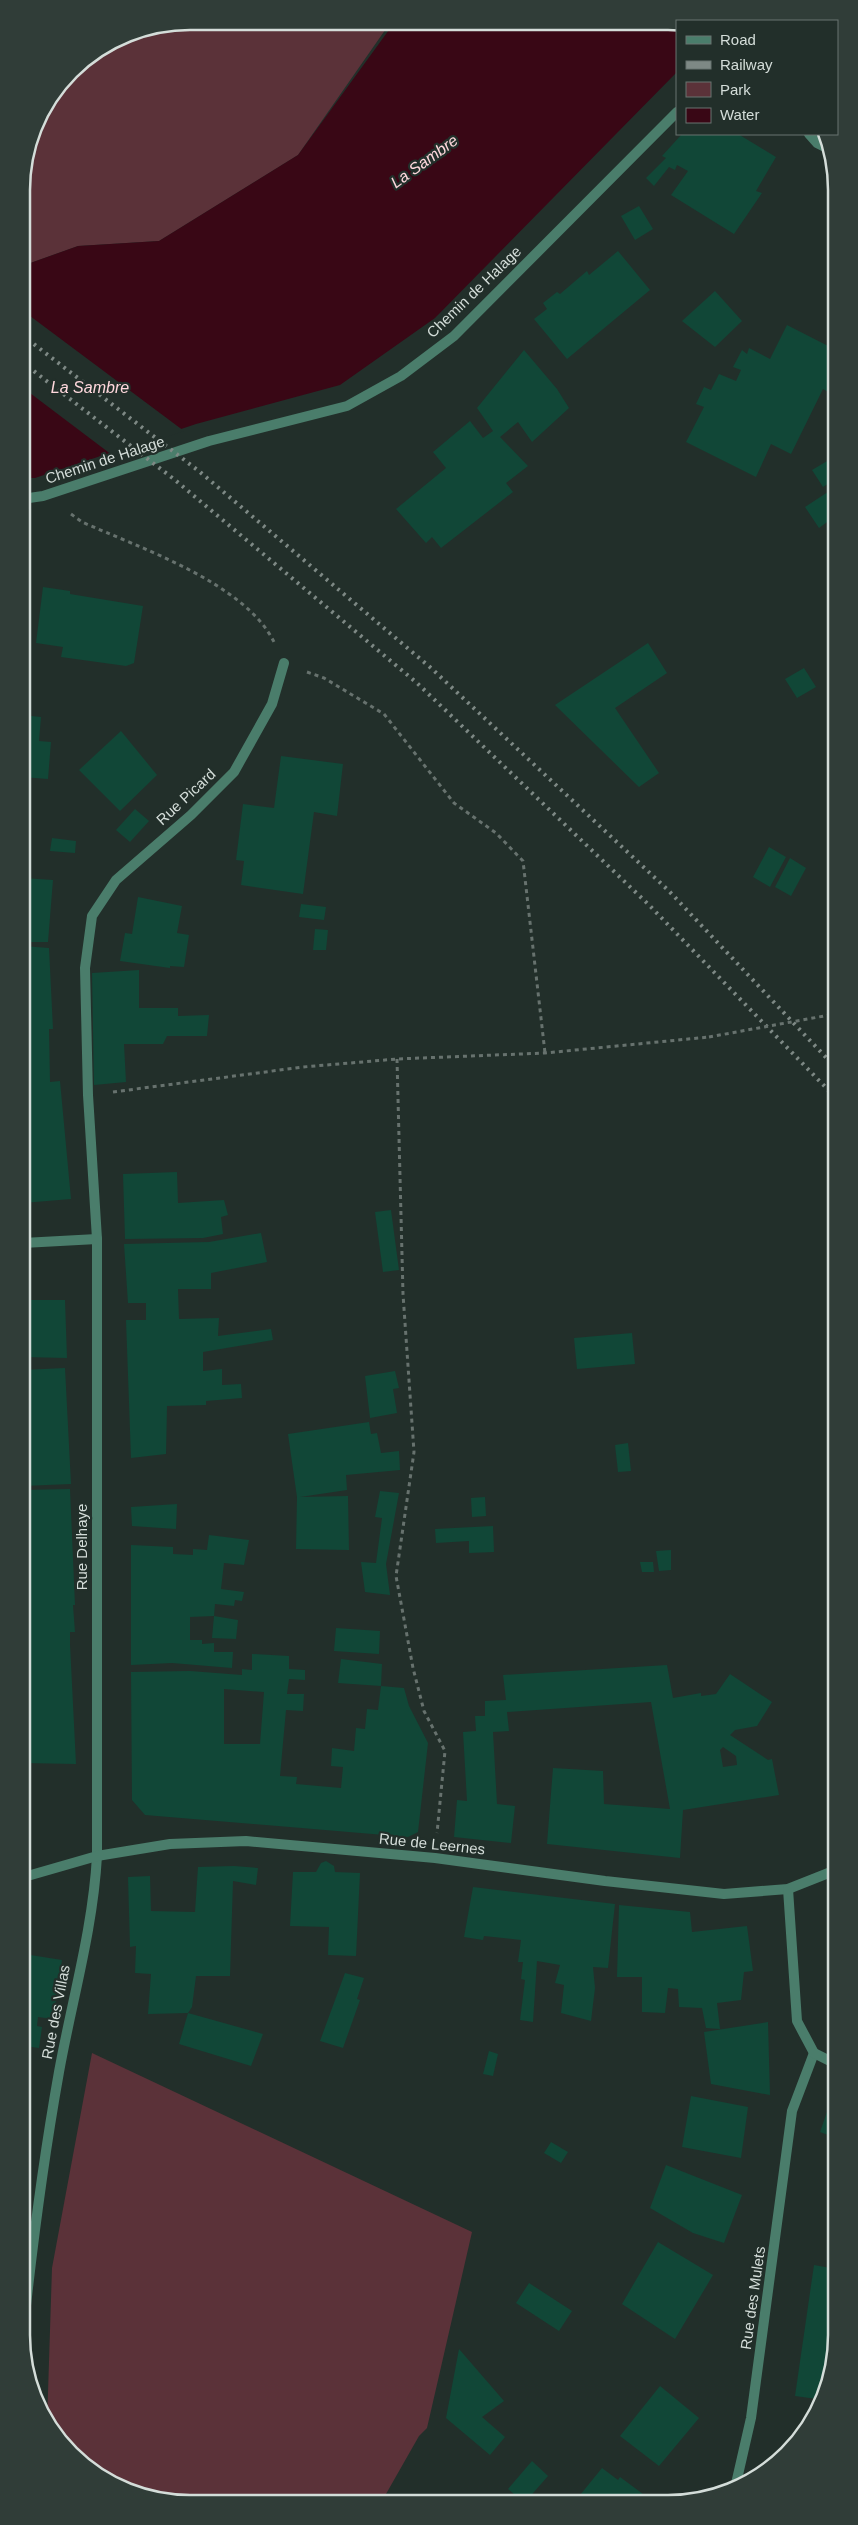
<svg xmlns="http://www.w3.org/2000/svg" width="858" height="2525" font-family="Helvetica,sans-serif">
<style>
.green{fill:#5b3239}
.water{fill:#390715}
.pier{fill:#222f2a}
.building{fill:#114737;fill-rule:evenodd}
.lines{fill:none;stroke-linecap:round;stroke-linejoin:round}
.path{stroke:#67726e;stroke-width:3;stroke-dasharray:4 4;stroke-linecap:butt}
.minor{stroke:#4a7d6b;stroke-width:10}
.tertiary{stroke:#4a7d6b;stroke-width:10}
.rail{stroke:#7e8985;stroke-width:4;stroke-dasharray:2.5 5;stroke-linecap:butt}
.path-bridge{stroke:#67726e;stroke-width:3;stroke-dasharray:4 4;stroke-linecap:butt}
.labels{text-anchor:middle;stroke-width:4.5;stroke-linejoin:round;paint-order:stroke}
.street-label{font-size:15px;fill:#d4ddd9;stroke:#222f2a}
.water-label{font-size:16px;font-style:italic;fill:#ffd8dd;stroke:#222f2a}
.rim{fill:none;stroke:#d4ddd9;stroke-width:2.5}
</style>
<rect width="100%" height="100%" fill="#222f2a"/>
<g class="green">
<polygon points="190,21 390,23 298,155 159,241 78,246 22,266 22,178 39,115 78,63 125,34"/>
<polygon points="92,2053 472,2232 427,2428 419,2436 382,2501 157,2501 115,2486 71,2455 47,2424 52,2268"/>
</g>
<polygon class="water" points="394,23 677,24 677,72 435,318 340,385 196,424 35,478 22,478 22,266 78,246 159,241 298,155"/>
<polygon class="pier" points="22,310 184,431 112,455 22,387"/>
<g class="building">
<polygon points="682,134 738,134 776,157 756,191 762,193 734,234 671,195 688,171 677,165 675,170 669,167 654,186 646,178 666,158 662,156"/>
<polygon points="639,206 653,229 635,240 621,216"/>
<polygon points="618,251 650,290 567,359 534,319 547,309 543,303 557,292 560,294 587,271 589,275"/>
<polygon points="715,291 742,321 715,347 682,321"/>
<polygon points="787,325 834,349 834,395 823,389 791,454 771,444 756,477 686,442 704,407 696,404 704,387 711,390 719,374 736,381 741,370 733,367 742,350 747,354 749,348 770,359"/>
<polygon points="524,350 557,389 569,408 532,442 518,422 500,437 528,466 506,483 513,492 441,548 432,537 426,543 396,509 446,468 433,452 470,421 483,438 493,431 477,408"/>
<polygon points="834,457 834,480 823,487 812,470"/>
<polygon points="834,488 834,517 819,528 805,507"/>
<polygon points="43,587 70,591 70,594 143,606 134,663 126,666 61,657 63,647 36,643"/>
<polygon points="648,643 667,673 615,708 659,773 639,787 555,705"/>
<polygon points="804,668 816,687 797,698 785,679"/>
<polygon points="22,715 41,717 39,741 51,742 48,779 22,777"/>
<polygon points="121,731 157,775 120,811 79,770"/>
<polygon points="281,756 343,764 337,816 314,812 303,894 241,885 244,861 236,860 243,804 274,808"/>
<polygon points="135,809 149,821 130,842 116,830"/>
<polygon points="52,838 76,841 75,853 50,851"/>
<polygon points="769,847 786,857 770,887 753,877"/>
<polygon points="790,858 806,868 791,896 775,887"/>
<polygon points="23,878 53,880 48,942 23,942"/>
<polygon points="138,897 182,906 177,933 189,935 184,967 170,966 170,968 120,961 125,933 132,934"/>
<polygon points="301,904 326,907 324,920 299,917"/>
<polygon points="315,929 328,930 326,950 313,950"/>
<polygon points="23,946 49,948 53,1029 49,1029 50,1082 60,1081 71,1199 23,1203"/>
<polygon points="139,970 139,1008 178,1008 178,1016 209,1015 207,1036 167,1036 163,1044 124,1044 126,1082 94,1085 92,973"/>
<polygon points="177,1172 178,1203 224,1200 228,1215 221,1217 223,1234 203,1238 125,1239 123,1174"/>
<polygon points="391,1210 399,1270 383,1272 375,1212"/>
<polygon points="261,1233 267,1262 211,1273 211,1289 178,1289 179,1319 219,1318 218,1336 271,1329 273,1340 203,1352 203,1371 222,1369 222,1385 241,1384 242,1398 206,1401 206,1405 167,1406 166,1454 131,1458 126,1320 146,1320 146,1303 128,1303 124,1244 209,1242"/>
<polygon points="23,1300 65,1300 67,1358 23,1357"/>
<polygon points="632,1333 635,1364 577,1369 574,1338"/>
<polygon points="65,1368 71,1484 23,1486 23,1370"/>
<polygon points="395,1371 399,1388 393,1389 397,1413 370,1418 365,1376"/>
<polygon points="369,1422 371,1434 377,1433 381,1453 399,1451 400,1470 346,1475 347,1490 300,1497 348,1496 349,1550 296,1549 297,1497 288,1434"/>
<polygon points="628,1443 631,1471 618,1472 615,1445"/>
<polygon points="70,1489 75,1605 73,1605 75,1632 70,1632 70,1644 76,1764 24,1763 23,1490"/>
<polygon points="380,1491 399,1493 386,1564 390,1595 365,1592 361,1562 376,1563 382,1518 375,1517"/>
<polygon points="485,1497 486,1516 472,1517 471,1498"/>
<polygon points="177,1504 176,1529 132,1526 131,1507"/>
<polygon points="493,1526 494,1552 469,1553 469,1541 436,1543 435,1529"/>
<polygon points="209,1535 249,1540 244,1565 224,1563 221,1589 244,1592 242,1601 235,1600 234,1606 215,1604 214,1616 190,1617 190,1640 202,1640 202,1644 214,1643 214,1652 233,1652 232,1668 172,1663 131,1665 131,1545 173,1547 173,1554 193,1555 193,1549 207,1550"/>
<polygon points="671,1550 671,1570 659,1571 656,1551"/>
<polygon points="640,1562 653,1562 654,1572 642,1572"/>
<polygon points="214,1616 238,1620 236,1639 212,1638"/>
<polygon points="336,1628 380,1631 379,1654 334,1651"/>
<path d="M252,1654l37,2v13l16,1v10l-16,-1 -2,15h17l-1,17 -17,-1 -6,66 17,1 -1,7 45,4 2,-21 -12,-1 1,-18 22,3 2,-23 9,1 2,-20 11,1 3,-24 -43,-3 3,-24 41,5 -1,22 23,2 5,18 19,37 -10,89 -10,5 -263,-22 -13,-15 -1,-128 59,-1 52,4v-6l10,1zM224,1689l40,3 -4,52h-36z"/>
<path d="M667,1665l6,33 28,-5v3l15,-2 14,-20 42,28 -15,24 -22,4 -5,5 38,25 4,-1 7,36 -96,15 -3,48 -133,-14 6,-76 50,3 1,33 66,5 -19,-107 -144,10 2,19 -16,1 4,72 18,2 -4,37 -57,-6 3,-37 10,1 -4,-69 13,-1 -1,-15h10v-15l21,-1 -3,-25zM723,1747l13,9 1,9 -14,2 -3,-17z"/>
<polygon points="326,1861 334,1866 335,1872 360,1873 356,1956 328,1955 329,1927 290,1926 293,1872 316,1872 321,1863"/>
<polygon points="234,1866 258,1868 256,1885 233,1881 230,1976 196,1976 192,2007 188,2013 263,2034 251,2066 179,2044 188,2013 148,2014 151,1974 135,1973 136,1946 130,1947 128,1877 150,1876 151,1911 195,1912 198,1867"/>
<polygon points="473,1887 615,1904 608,1968 593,1967 595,1988 591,2021 561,2013 564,1985 555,1983 560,1965 537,1961 533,2022 520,2020 525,1980 521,1979 523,1962 518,1962 521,1940 484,1936 483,1940 464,1937"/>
<polygon points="619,1905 690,1912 692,1932 747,1926 753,1971 744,1972 741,2000 717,2003 720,2029 706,2028 702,2008 679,2007 678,1989 668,1988 665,2013 642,2012 642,1977 617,1977"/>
<polygon points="24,1954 62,1960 53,2019 38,2017 37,2026 42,2027 39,2048 24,2046"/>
<polygon points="345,1973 364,1978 357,1999 360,2000 343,2048 320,2041"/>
<polygon points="768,2022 770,2095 711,2084 704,2032"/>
<polygon points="489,2051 498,2054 493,2076 483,2074"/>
<polygon points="836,2086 836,2138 820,2132"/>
<polygon points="691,2096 748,2107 741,2158 682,2147"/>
<polygon points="551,2142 568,2152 561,2163 544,2153"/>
<polygon points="666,2165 742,2195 724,2243 693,2233 650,2208"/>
<polygon points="658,2242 713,2275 675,2339 622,2304"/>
<polygon points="814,2265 836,2269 836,2346 824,2400 795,2396"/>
<polygon points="529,2283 572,2311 559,2331 516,2303"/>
<polygon points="459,2349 504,2401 482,2417 505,2437 490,2455 446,2418"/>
<polygon points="660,2386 699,2418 659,2466 620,2436"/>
<polygon points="532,2461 548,2476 527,2500 521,2500 508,2489"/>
<polygon points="602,2468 618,2480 620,2477 651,2500 576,2500"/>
</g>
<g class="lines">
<g class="path">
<path d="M71,514l11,8c58,26 163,61 192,120"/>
<polyline points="307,672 324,678 384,714 454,803 496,833 523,861 545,1053"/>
<polyline points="397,1059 403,1294 414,1452 396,1576 413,1668 424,1711 445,1751 437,1833"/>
<polyline points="113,1092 303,1067 397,1059 545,1053 709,1037"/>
</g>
<g class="minor">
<polyline points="809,134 817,143 831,150"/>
<polyline points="22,499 43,496 209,441 347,406 401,376 454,336 677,112"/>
<polyline points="23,1243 97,1239"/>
<path d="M24,2324c9,-85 20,-168 35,-252 13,-72 34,-143 38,-216v-617l-9,-144 -3,-127 7,-52 24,-36 75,-65 43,-43 38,-68 12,-41"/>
<polyline points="735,2488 751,2418 792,2111 814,2053"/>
</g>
<g class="tertiary">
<polyline points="24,1877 97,1856 170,1844 246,1841 435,1858 605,1881 724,1894 788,1889 836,1870"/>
<polyline points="788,1889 797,2021 814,2053 836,2064"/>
</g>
<g class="rail">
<polyline points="22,335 200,472 431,668 668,890 835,1067"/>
<polyline points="22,362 175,480 417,683 649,905 835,1097"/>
</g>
<polyline class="path-bridge" points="709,1037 835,1014"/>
</g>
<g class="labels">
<g class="street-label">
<text transform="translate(474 292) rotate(-44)" y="5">Chemin de Halage</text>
<text transform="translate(105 460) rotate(-18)" y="5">Chemin de Halage</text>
<text transform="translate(186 797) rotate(-43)" y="5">Rue Picard</text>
<text transform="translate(82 1547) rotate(-90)" y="5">Rue Delhaye</text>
<text transform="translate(432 1844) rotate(6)" y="5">Rue de Leernes</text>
<text transform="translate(56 2012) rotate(-79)" y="5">Rue des Villas</text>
<text transform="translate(753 2298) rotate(-82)" y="5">Rue des Mulets</text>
</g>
<g class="water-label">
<text transform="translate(424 161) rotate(-36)" y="6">La Sambre</text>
<text x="90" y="393">La Sambre</text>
</g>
</g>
<path d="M0 0H858V2525H0ZM190 30H668A160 160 0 0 1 828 190V2335A160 160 0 0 1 668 2495H190A160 160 0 0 1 30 2335V190A160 160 0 0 1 190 30Z" fill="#303d38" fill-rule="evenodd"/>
<path class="rim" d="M190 30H668A160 160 0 0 1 828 190V2335A160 160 0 0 1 668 2495H190A160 160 0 0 1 30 2335V190A160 160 0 0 1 190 30Z"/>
<rect x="676" y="20" width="162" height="115" fill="#222f2a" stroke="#697570"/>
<rect x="686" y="36" width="25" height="8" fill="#4a7d6b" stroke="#697570"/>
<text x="720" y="45" font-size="15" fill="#d4ddd9">Road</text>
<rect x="686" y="61" width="25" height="8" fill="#7e8985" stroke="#697570"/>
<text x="720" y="70" font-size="15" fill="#d4ddd9">Railway</text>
<rect x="686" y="82" width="25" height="15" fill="#5b3239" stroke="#697570"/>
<text x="720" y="95" font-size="15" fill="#d4ddd9">Park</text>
<rect x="686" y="108" width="25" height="15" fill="#390715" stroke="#697570"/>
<text x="720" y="120" font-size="15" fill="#d4ddd9">Water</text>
</svg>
